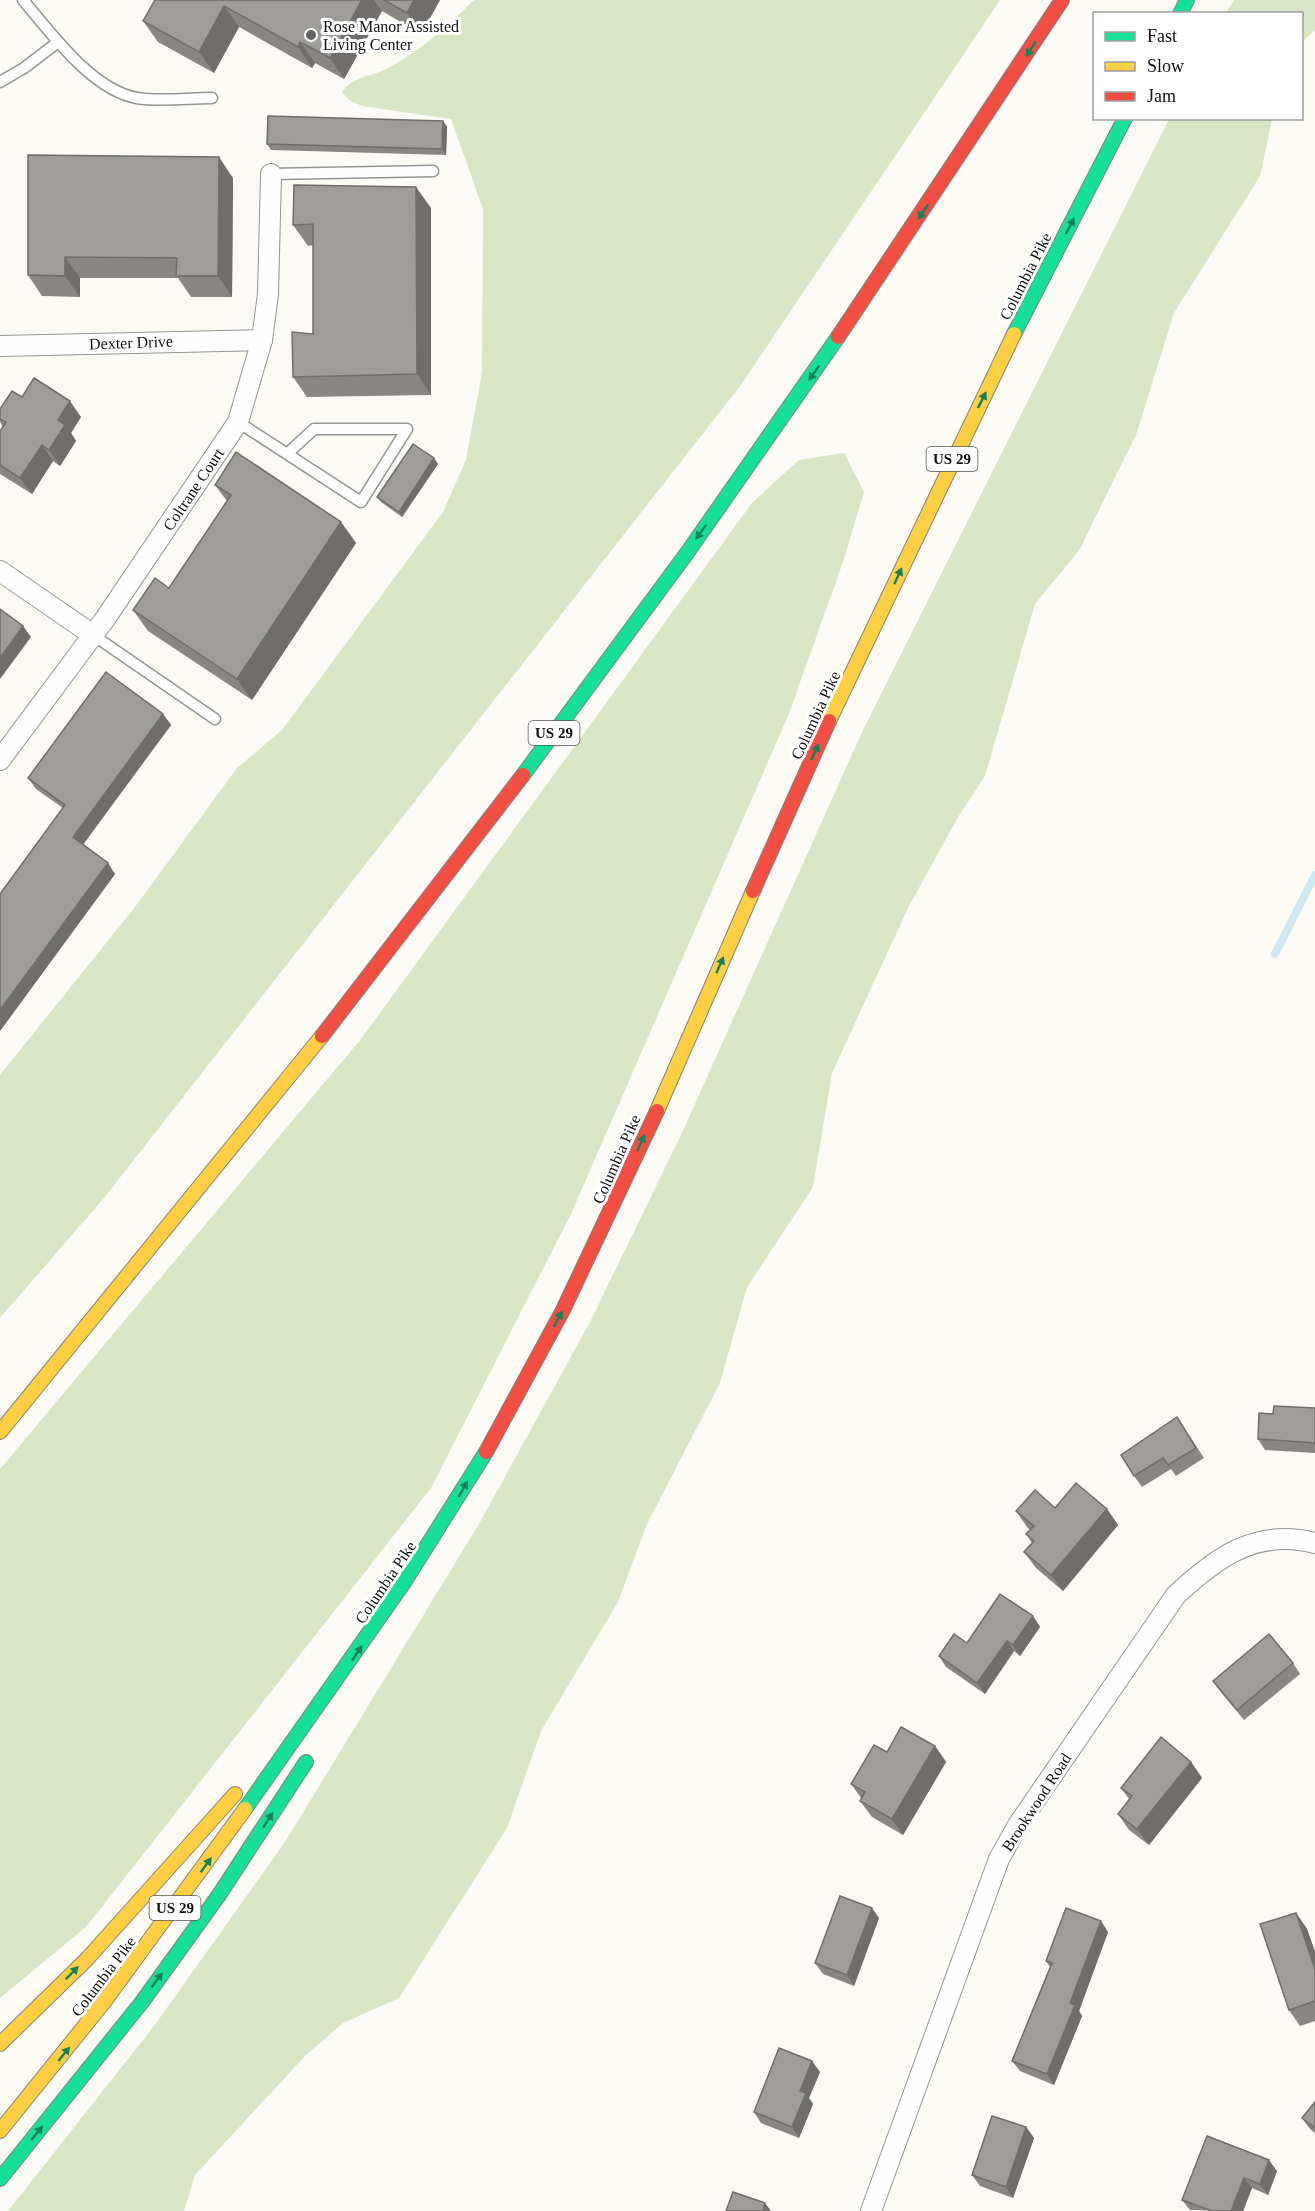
<svg xmlns="http://www.w3.org/2000/svg" width="1315" height="2211" font-family="Georgia,serif">
<style>
.forest{fill:#d8e6c5}
.lines{fill:none;stroke-linecap:round;stroke-linejoin:round}
.stream{stroke:#cee8f3;stroke-width:8}
.lane-casing{stroke:#959593;stroke-width:13}
.street-casing{stroke:#959593;stroke-width:22}
.fast-casing{stroke:#838280;stroke-width:16}
.slow-casing{stroke:#838280;stroke-width:16}
.jam-casing{stroke:#838280;stroke-width:16}
.lane{stroke:#fefefe;stroke-width:10}
.street{stroke:#fefefe;stroke-width:20}
.fast{stroke:#16e098;stroke-width:14}
.slow{stroke:#ffcf43;stroke-width:14}
.jam{stroke:#f24e42;stroke-width:14}
.wall{fill:#898784}
.shaded-wall{fill:#6f6e6c}
.building{fill:#9f9d9a;stroke:#6f6e6c;stroke-width:1.5}
.oneway{fill:#13825a}
.poi-dot{fill:#626160;stroke:#fff;stroke-width:2}
.labels{text-anchor:middle;stroke-width:6;stroke-linejoin:round;paint-order:stroke}
.shield{fill:#fff;stroke:#575757;stroke-width:1.5}
.shield-label{font-size:15px;font-weight:bold;fill:#0f0f0f}
.poi-label{font-size:16px;fill:#0f0f0f;stroke:#fff;text-anchor:start}
.street-label{font-size:16px;fill:#0f0f0f;stroke:#fff}
</style>
<rect width="100%" height="100%" fill="#fbfaf5"/>
<g class="forest">
<path d="M474,0h526l-259,385 -637,813 -104,120v-243l135,-168 102,-139 45,-38 161,-218 23,-52 16,-88 1,-163 -32,-90 -89,-13 -13,-6 -7,-8c9,-15 29,-15 44,-23 33,-17 62,-43 88,-69z"/>
<polygon points="1234,0 1315,0 1315,30 1305,39 1302,46 1302,14 1226,13"/>
<polygon points="1169,119 1272,119 1260,176 1174,313 1136,435 1113,481 1080,549 1035,604 985,776 958,817 908,908 832,1073 813,1187 747,1287 720,1383 647,1524 618,1602 541,1731 507,1828 399,1998 343,2023 305,2056 195,2175 184,2211 8,2211 154,2026 285,1842 479,1524 590,1322 681,1135 863,730"/>
<polygon points="844,453 864,492 843,562 788,716 571,1214 431,1488 86,1927 0,1998 0,1469 361,1039 752,503 799,460"/>
</g>
<g class="lines">
<polyline class="stream" points="1275,954 1315,875"/>
<g class="lane-casing">
<g id="lane">
<path d="M23,0c28,33 69,90 114,98 23,4 51,0 75,0"/>
<polyline points="0,82 24,68 58,42"/>
<polyline points="271,174 433,171"/>
<polyline points="238,422 361,502 407,429 314,429 287,454"/>
<polyline points="93,635 215,719"/>
</g>
</g>
<g class="street-casing">
<g id="street">
<polyline points="0,346 262,340"/>
<polyline points="0,571 93,635"/>
<polyline points="0,760 105,619 238,422 262,340 268,294 271,174"/>
<path d="M871,2211l128,-352 19,-34 158,-230c41,-38 80,-67 139,-52"/>
</g>
</g>
<g class="fast-casing">
<g id="fast">
<polyline points="1180,14 1187,0"/>
<polyline points="1014,334 1125,118"/>
<polyline points="523,775 687,553 838,337"/>
<polyline points="245,1809 403,1584 486,1452"/>
<polyline points="0,2179 142,2002 219,1895 306,1762"/>
</g>
</g>
<g class="slow-casing">
<g id="slow">
<polyline points="829,721 1014,334"/>
<polyline points="657,1111 753,891"/>
<polyline points="0,1432 322,1036"/>
<polyline points="0,2044 87,1959 235,1794"/>
<polyline points="0,2131 104,2002 245,1809"/>
</g>
</g>
<g class="jam-casing">
<g id="jam">
<polyline points="838,337 1062,0"/>
<polyline points="753,891 829,721"/>
<polyline points="322,1036 523,775"/>
<polyline points="486,1452 563,1310 657,1111"/>
</g>
</g>
<use href="#lane" class="lane"/>
<use href="#street" class="street"/>
<use href="#fast" class="fast"/>
<use href="#slow" class="slow"/>
<use href="#jam" class="jam"/>
</g>
<g class="wall">
<polygon points="155,0 440,0 421,34 382,11 344,79 315,63 312,68 239,27 214,73 158,42 143,21"/>
<polygon points="443,121 447,127 446,155 271,150 267,144"/>
<polygon points="28,155 233,178 232,297 191,297 178,278 80,278 80,297 42,296 28,275"/>
<polygon points="431,208 431,395 307,397 293,377 313,334 313,245 308,246 293,225"/>
<polygon points="22,397 81,417 71,433 76,441 60,466 53,461 32,494 0,474 0,431 3,427 0,422 0,409"/>
<polygon points="434,458 438,464 402,517 381,502 377,497"/>
<polygon points="215,485 341,522 356,543 252,700 148,631 133,610 169,588 227,501"/>
<polygon points="163,714 171,725 83,845 115,874 0,1031 63,808 36,789 28,778"/>
<polygon points="1315,1408 1315,1453 1265,1450 1258,1439"/>
<polygon points="1177,1417 1204,1458 1176,1476 1171,1469 1142,1487 1134,1476"/>
<polygon points="1055,1508 1107,1509 1118,1525 1063,1591 1036,1568 1024,1552 1032,1543 1026,1534 1030,1530 1027,1527 1016,1511"/>
<polygon points="1033,1616 1040,1627 1020,1656 1014,1651 985,1694 946,1667 939,1656 967,1643"/>
<polygon points="1293,1663 1300,1674 1244,1720 1220,1691 1213,1681"/>
<polygon points="935,1746 946,1762 903,1835 872,1817 860,1801 862,1799 851,1784 887,1752"/>
<polygon points="1191,1762 1202,1778 1149,1845 1129,1830 1118,1814 1129,1799 1121,1788"/>
<polygon points="1296,1913 1307,1929 1315,1952 1315,2021 1300,2026 1289,2010"/>
<polygon points="879,1918 854,1986 823,1974 815,1963"/>
<polygon points="1101,1921 1108,1932 1079,2011 1082,2016 1054,2085 1020,2071 1012,2061 1050,1967 1046,1961"/>
<polygon points="820,2072 809,2098 813,2104 799,2138 761,2123 754,2112"/>
<polygon points="1315,2102 1315,2133 1310,2129 1302,2118"/>
<polygon points="1026,2127 1034,2138 1013,2198 980,2186 972,2175"/>
<polygon points="1207,2136 1277,2171 1268,2195 1252,2188 1243,2211 1190,2210 1182,2200"/>
</g>
<g class="shaded-wall">
<polygon points="362,0 374,0 382,11 344,79 330,58"/>
<polygon points="414,0 440,0 421,34 407,13"/>
<polygon points="224,6 239,27 214,73 199,52"/>
<polygon points="300,42 315,63 312,68 298,47"/>
<polygon points="443,121 447,127 446,155 442,149"/>
<polygon points="219,157 233,178 232,297 218,276"/>
<polygon points="416,187 431,208 431,395 417,374"/>
<polygon points="65,257 80,278 80,297 65,276"/>
<polygon points="70,401 81,417 71,433 76,441 60,466 49,450 58,420"/>
<polygon points="42,445 53,461 32,494 20,478"/>
<polygon points="434,458 438,464 402,517 399,512"/>
<polygon points="341,522 356,543 252,700 237,679"/>
<polygon points="23,626 31,637 0,679 0,658"/>
<polygon points="163,714 171,725 80,848 73,837"/>
<polygon points="108,863 115,874 0,1031 0,1010"/>
<polygon points="1107,1509 1118,1525 1063,1591 1051,1575"/>
<polygon points="1033,1616 1040,1627 1020,1656 1013,1645"/>
<polygon points="1007,1641 1014,1651 985,1694 977,1683"/>
<polygon points="935,1746 946,1762 903,1835 892,1819"/>
<polygon points="1191,1762 1202,1778 1149,1845 1137,1829"/>
<polygon points="872,1908 879,1918 854,1986 847,1975"/>
<polygon points="1296,1913 1307,1929 1315,1952 1315,1969"/>
<polygon points="1101,1921 1108,1932 1079,2011 1082,2016 1054,2085 1047,2074 1070,2003"/>
<polygon points="812,2061 820,2072 809,2098 813,2104 799,2138 792,2127 800,2091"/>
<polygon points="1026,2127 1034,2138 1013,2198 1006,2187"/>
<polygon points="1269,2160 1277,2171 1268,2195 1260,2184"/>
<polygon points="1244,2178 1252,2188 1243,2211 1231,2211"/>
<polygon points="765,2203 771,2211 763,2211"/>
</g>
<g class="building">
<polygon points="155,0 362,0 330,58 300,42 298,47 224,6 199,52 143,21"/>
<polygon points="384,0 414,0 407,13"/>
<polygon points="268,116 443,121 442,149 267,144"/>
<polygon points="28,155 219,157 218,276 176,276 177,258 65,257 65,276 28,275"/>
<polygon points="294,185 416,187 417,374 293,377 292,332 313,334 313,224 293,225"/>
<polygon points="34,378 70,401 58,420 65,425 49,450 42,445 20,478 0,465 0,431 6,422 0,419 0,409 12,391 22,397"/>
<polygon points="413,444 434,458 399,512 377,497"/>
<polygon points="236,452 341,522 237,679 133,610 155,578 169,588 231,495 215,485"/>
<polygon points="0,609 23,626 0,658"/>
<polygon points="106,672 163,714 73,837 108,863 0,1010 0,894 65,805 28,778"/>
<polygon points="1274,1406 1315,1408 1315,1443 1258,1439 1259,1413 1273,1414"/>
<polygon points="1177,1417 1196,1448 1168,1465 1163,1458 1134,1476 1121,1455"/>
<polygon points="1076,1483 1107,1509 1051,1575 1024,1552 1034,1541 1026,1534 1034,1526 1016,1511 1035,1490 1055,1508"/>
<polygon points="1000,1594 1033,1616 1013,1645 1007,1641 977,1683 939,1656 954,1634 967,1643"/>
<polygon points="1269,1634 1293,1663 1237,1710 1213,1681"/>
<polygon points="901,1727 935,1746 892,1819 860,1801 865,1792 851,1784 874,1745 887,1752"/>
<polygon points="1161,1737 1191,1762 1137,1829 1118,1814 1132,1796 1121,1788"/>
<polygon points="840,1896 872,1908 847,1975 815,1963"/>
<polygon points="1066,1908 1101,1921 1070,2003 1075,2005 1047,2074 1012,2061 1052,1963 1046,1961"/>
<polygon points="1296,1913 1315,1969 1315,2001 1289,2010 1260,1924"/>
<polygon points="779,2048 812,2061 800,2091 806,2093 792,2127 754,2112"/>
<polygon points="1315,2102 1315,2128 1302,2118"/>
<polygon points="992,2116 1026,2127 1006,2187 972,2175"/>
<polygon points="1207,2136 1269,2160 1260,2184 1244,2178 1231,2211 1212,2211 1182,2200"/>
<polygon points="733,2192 765,2203 763,2211 726,2211"/>
</g>
<defs><path id="oneway-solid" d="M-6-.8H1V-3.2L6.5 0L1 3.2V.8H-6Z" transform="scale(1.5)"/></defs>
<g class="oneway">
<use href="#oneway-solid" transform="translate(1031 49) rotate(122)"/>
<use href="#oneway-solid" transform="translate(923 212) rotate(124)"/>
<use href="#oneway-solid" transform="translate(1070 226) rotate(-63)"/>
<use href="#oneway-solid" transform="translate(814 373) rotate(125)"/>
<use href="#oneway-solid" transform="translate(982 400) rotate(-63)"/>
<use href="#oneway-solid" transform="translate(701 532) rotate(125)"/>
<use href="#oneway-solid" transform="translate(898 576) rotate(-65)"/>
<use href="#oneway-solid" transform="translate(815 752) rotate(-65)"/>
<use href="#oneway-solid" transform="translate(720 965) rotate(-66)"/>
<use href="#oneway-solid" transform="translate(641 1143) rotate(-66)"/>
<use href="#oneway-solid" transform="translate(558 1319) rotate(-63)"/>
<use href="#oneway-solid" transform="translate(463 1489) rotate(-60)"/>
<use href="#oneway-solid" transform="translate(357 1653) rotate(-56)"/>
<use href="#oneway-solid" transform="translate(268 1820) rotate(-57)"/>
<use href="#oneway-solid" transform="translate(206 1865) rotate(-54)"/>
<use href="#oneway-solid" transform="translate(72 1973) rotate(-45)"/>
<use href="#oneway-solid" transform="translate(157 1980) rotate(-54)"/>
<use href="#oneway-solid" transform="translate(64 2054) rotate(-51)"/>
<use href="#oneway-solid" transform="translate(37 2133) rotate(-51)"/>
</g>
<circle class="poi-dot" cx="311" cy="35" r="6"/>
<g class="labels">
<g class="shield">
<rect x="926.5" y="447" width="51" height="24" rx="4.5"/>
<rect x="528.5" y="721" width="51" height="24" rx="4.5"/>
<rect x="149.5" y="1896" width="51" height="24" rx="4.5"/>
</g>
<g class="shield-label">
<text x="952" y="464">US 29</text>
<text x="554" y="738">US 29</text>
<text x="175" y="1913">US 29</text>
</g>
<g class="poi-label">
<text x="323" y="32">Rose Manor Assisted<tspan x="323" dy="18">Living Center</tspan></text>
</g>
<g class="street-label">
<text transform="translate(1025 276) rotate(-63)" y="6">Columbia Pike</text>
<text transform="translate(131 342) rotate(-2)" y="6">Dexter Drive</text>
<text transform="translate(193 489) rotate(-56)" y="6">Coltrane Court</text>
<text transform="translate(815 715) rotate(-65)" y="6">Columbia Pike</text>
<text transform="translate(616 1159) rotate(-66)" y="6">Columbia Pike</text>
<text transform="translate(385 1582) rotate(-56)" y="6">Columbia Pike</text>
<text transform="translate(1036 1802) rotate(-57)" y="6">Brookwood Road</text>
<text transform="translate(103 1976) rotate(-53)" y="6">Columbia Pike</text>
</g>
</g>
<rect x="1093" y="12" width="210" height="108" fill="#ffffff" stroke="#9f9f9f" stroke-width="1.5"/>
<rect x="1105" y="32" width="30" height="9" fill="#16e098" stroke="#9f9f9f" stroke-width="1.5"/>
<text x="1147" y="42" font-size="18" fill="#0f0f0f">Fast</text>
<rect x="1105" y="62" width="30" height="9" fill="#ffcf43" stroke="#9f9f9f" stroke-width="1.5"/>
<text x="1147" y="72" font-size="18" fill="#0f0f0f">Slow</text>
<rect x="1105" y="92" width="30" height="9" fill="#f24e42" stroke="#9f9f9f" stroke-width="1.5"/>
<text x="1147" y="102" font-size="18" fill="#0f0f0f">Jam</text>
</svg>
